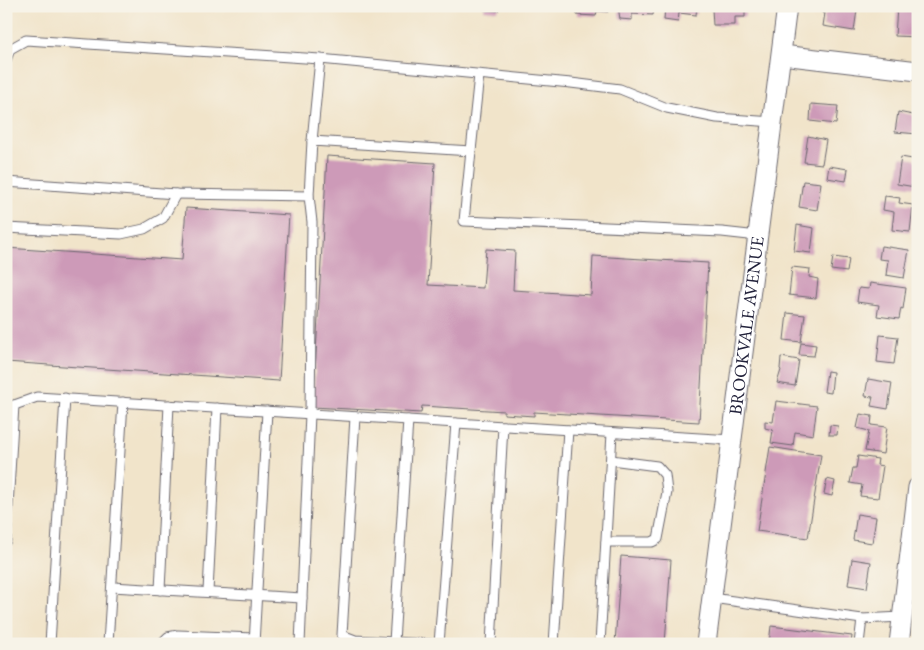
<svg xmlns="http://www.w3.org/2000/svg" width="924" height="650" font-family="'EB Garamond',serif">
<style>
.building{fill:#cd9ab8}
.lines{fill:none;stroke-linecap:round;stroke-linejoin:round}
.lane-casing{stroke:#6a666d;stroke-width:11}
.street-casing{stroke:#6a666d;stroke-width:21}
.lane{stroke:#fff;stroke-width:9}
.street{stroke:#fff;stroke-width:19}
.labels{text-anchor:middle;stroke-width:4;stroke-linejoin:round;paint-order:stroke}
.street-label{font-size:18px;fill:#22223b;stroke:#f7f3e8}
</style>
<rect width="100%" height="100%" fill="#f7f3e8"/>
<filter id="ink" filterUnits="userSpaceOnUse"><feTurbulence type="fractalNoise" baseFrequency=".02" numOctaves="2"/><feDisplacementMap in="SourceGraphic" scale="10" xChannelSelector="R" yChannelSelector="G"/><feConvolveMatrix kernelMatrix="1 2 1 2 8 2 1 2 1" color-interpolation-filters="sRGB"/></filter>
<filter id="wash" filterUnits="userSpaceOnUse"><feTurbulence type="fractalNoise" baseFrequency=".0096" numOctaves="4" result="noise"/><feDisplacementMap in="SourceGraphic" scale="20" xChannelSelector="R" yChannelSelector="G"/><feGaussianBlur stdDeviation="1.12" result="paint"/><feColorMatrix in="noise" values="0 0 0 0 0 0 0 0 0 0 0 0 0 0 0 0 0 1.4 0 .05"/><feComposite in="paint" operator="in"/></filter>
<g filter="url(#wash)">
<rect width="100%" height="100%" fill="#f1e4ca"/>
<g id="blocks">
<g class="building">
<polygon points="485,6 499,6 498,11 484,10"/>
<polygon points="574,6 608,6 608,12 597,11 596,16 577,15 577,9 574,8"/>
<polygon points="618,6 654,6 653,15 632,14 632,20 620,19"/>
<polygon points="665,6 697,6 696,15 679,13 678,22 664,20"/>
<polygon points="708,6 745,6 745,17 735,17 735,25 713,25 712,9 708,9"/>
<polygon points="825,6 855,6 854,10 857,10 854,31 823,26 825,13 822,13 823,7"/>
<polygon points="897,7 918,9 918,37 895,36"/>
<polygon points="811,104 838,106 836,124 810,121"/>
<polygon points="898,112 918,116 918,134 895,132"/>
<polygon points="808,136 826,140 822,164 804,162"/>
<polygon points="327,156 435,163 428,285 483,288 486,249 515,251 513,290 591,295 593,256 708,263 699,422 534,412 534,416 504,414 504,411 422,406 421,413 313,407"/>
<polygon points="901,157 918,160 915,187 897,184"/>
<polygon points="829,166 848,169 846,181 827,178"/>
<polygon points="803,181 821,183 817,210 799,207"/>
<polygon points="885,196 900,198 899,203 913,205 910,232 892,230 894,212 883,210"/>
<polygon points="186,208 289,215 279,381 6,362 6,248 182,260"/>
<polygon points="797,225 814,228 811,253 794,251"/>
<polygon points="881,246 909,250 904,278 886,275 888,260 879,259"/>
<polygon points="833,257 849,259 847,272 831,270"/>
<polygon points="792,267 810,269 809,277 818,279 816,298 789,295"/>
<polygon points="870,283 906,288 903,309 901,308 899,319 877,316 879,305 857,302 859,288 869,289"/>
<polygon points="787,313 805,315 801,342 784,340"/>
<polygon points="880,335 898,337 894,364 877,362"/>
<polygon points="801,343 816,345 814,356 799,355"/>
<polygon points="781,357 799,360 795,386 777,383 781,370 780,369"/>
<polygon points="827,371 833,372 831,393 824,392"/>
<polygon points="868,379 892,383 888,409 871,406 873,397 865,396"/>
<polygon points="776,401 817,406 813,435 795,432 793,446 771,443 773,430 765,428 765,421 773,422"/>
<polygon points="860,414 872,416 871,425 887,427 883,454 865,451 869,431 857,428"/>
<polygon points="830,425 838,426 837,435 829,435"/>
<polygon points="770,447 821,455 808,538 757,531"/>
<polygon points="858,456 878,459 877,465 883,466 878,498 860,496 862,485 850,483 853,468 856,468"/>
<polygon points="827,479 835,481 832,496 824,494"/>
<polygon points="857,514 876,517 872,543 853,540"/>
<polygon points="621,556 671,560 665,644 615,644"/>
<polygon points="852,559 871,562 867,588 848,585"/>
<polygon points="771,626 852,636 851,644 769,644"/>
</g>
</g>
</g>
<g filter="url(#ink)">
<use href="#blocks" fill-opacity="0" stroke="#6a666d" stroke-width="1"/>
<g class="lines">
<g class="lane-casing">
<g id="lane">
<polyline points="6,60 10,49 26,40 320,59 571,83 620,89 667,108 717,118 772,122"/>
<polyline points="312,141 320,59"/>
<polyline points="471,151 479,75"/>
<polyline points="6,182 176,194 309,196 312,222 310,414 300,644"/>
<polyline points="309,196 312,141 471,151 464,221 722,232 758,236"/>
<polyline points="6,228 121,234 144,229 163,218 176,194"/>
<polyline points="6,408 37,397 732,440"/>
<polyline points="355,417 342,635 355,640 431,644"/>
<polyline points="6,541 14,405"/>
<polyline points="606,542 652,542 658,539 667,492 665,475 657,466 611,460"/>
<polyline points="112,587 302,598"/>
<polyline points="160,590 169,405"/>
<polyline points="208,592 217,408"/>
<polyline points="712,598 862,619"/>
<polyline points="394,642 408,420"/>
<polyline points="50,644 65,398"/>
<polyline points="108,644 123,402"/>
<polyline points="161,644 168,637 178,635 254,638"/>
<polyline points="254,644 267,411"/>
<polyline points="439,644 456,423"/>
<polyline points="491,644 503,426"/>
<polyline points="554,644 568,430"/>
<polyline points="600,644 612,433"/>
<polyline points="859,644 862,619 902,617"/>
</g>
</g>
<g class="street-casing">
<g id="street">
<polyline points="782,55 918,71"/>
<path id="s1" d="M706,644l81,-638"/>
<polyline points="899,644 918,487"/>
</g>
</g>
<use href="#lane" class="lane"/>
<use href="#street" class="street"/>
</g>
</g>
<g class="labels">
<g class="street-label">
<text dy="6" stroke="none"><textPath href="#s1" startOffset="321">BROOKVALE AVENUE</textPath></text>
</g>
</g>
<rect width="924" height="650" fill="none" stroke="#f7f3e8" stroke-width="25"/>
</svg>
